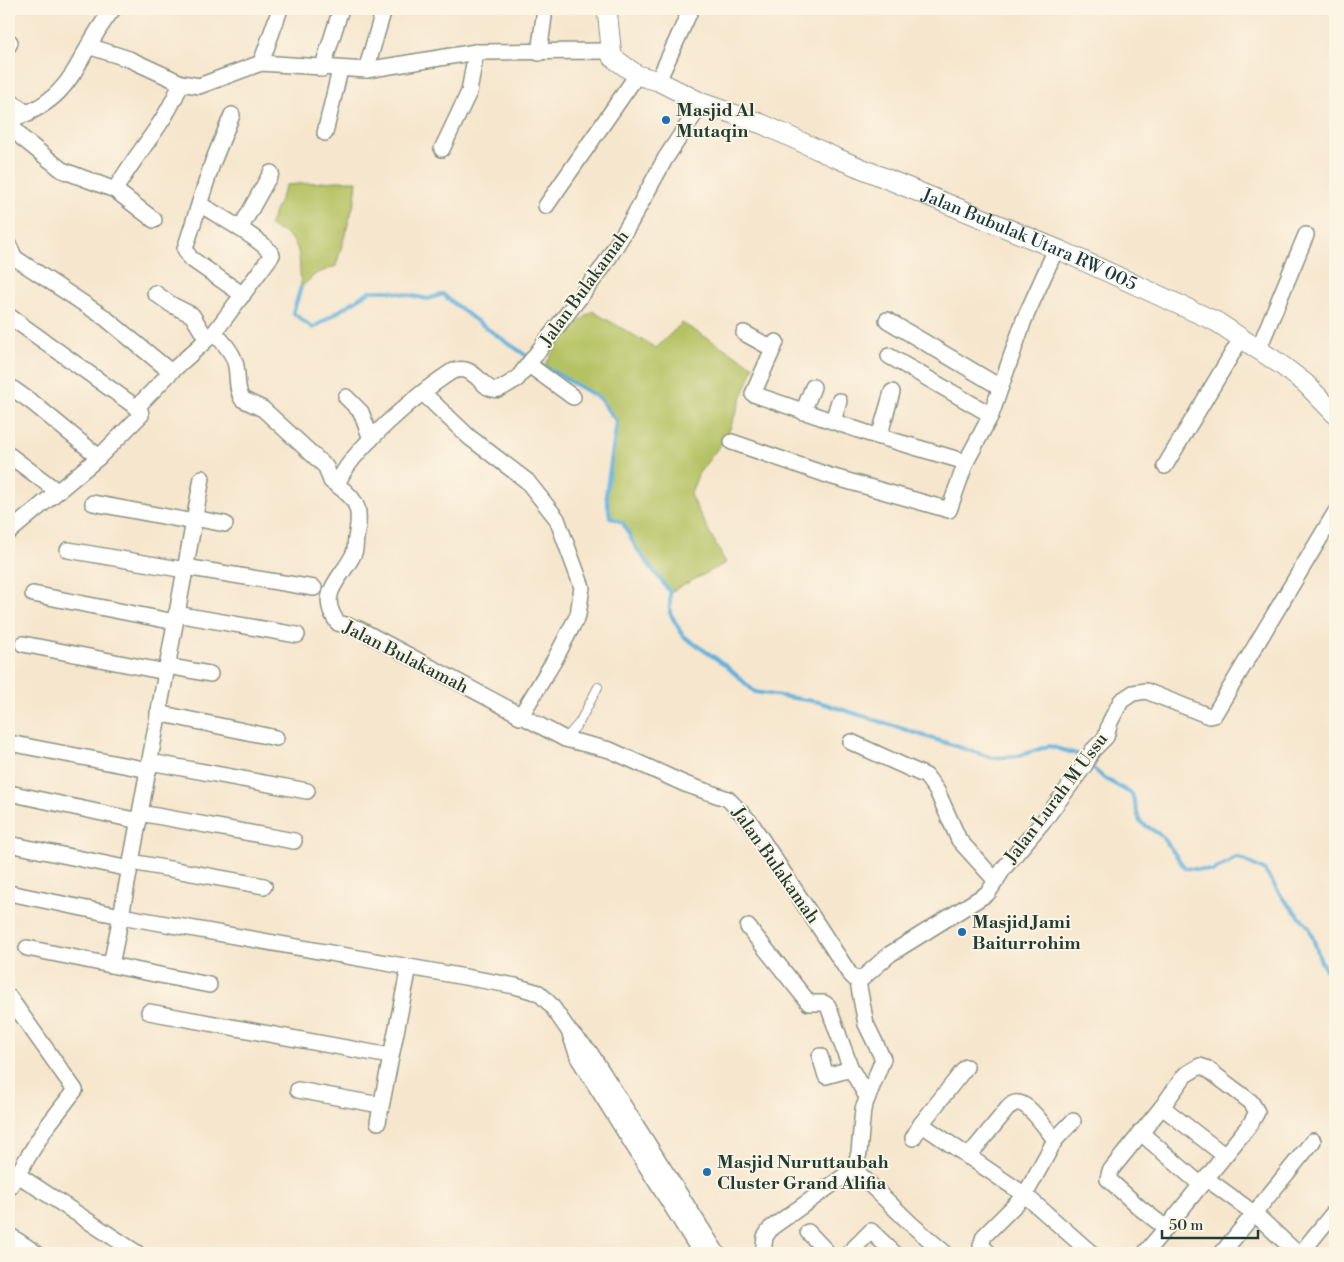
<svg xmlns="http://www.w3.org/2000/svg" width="1344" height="1262" font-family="'Libre Bodoni',serif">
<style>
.green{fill:#b5c264;stroke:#6a804c}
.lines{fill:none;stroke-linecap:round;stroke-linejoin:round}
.stream{stroke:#62b2dd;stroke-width:4}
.service-casing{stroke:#8a9280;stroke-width:10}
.minor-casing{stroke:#8a9280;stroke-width:18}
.tertiary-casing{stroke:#8a9280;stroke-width:21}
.service{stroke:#fff;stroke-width:8}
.minor{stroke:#fff;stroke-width:15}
.tertiary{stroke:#fff;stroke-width:19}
.poi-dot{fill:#1f6fb2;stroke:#fcf5e5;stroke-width:2}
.labels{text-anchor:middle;stroke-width:4;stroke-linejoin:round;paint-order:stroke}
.poi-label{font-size:18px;font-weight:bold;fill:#1f3d34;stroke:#fcf5e5;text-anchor:start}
.street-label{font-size:18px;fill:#1f3d34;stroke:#fcf5e5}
</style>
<rect width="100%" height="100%" fill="#fcf5e5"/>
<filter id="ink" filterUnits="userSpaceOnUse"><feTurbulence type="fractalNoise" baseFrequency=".02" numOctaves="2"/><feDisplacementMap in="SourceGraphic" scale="10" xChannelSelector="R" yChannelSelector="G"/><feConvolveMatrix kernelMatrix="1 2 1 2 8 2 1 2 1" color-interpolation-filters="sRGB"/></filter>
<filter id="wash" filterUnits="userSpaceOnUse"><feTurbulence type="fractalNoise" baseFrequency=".0096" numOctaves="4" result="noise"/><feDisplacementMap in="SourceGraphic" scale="20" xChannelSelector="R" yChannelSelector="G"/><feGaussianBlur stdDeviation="1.12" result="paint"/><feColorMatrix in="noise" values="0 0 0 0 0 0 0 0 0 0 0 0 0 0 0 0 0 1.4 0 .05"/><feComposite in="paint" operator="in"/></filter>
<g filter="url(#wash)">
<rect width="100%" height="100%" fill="#f6e6cd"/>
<g class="green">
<path d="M335,181h22l-2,19 -19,66 -20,8 -15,13c-3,-34 4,-47 -32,-61l17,-41z"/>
<polygon points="592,311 656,348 682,323 754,366 727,436 699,473 690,495 726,563 670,592 636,548 623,523 610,517 606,494 617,422 599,398 545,365 564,335"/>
</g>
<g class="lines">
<g class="stream">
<path d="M301,287l-8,26 20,15 57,-37h19l39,8 15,-5c26,24 56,42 85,63"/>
<polyline points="538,363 599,398 617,422 606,494 610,517 623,523 636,548 670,592 670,613 683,636 724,664 755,692 819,702 993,758 1018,756 1049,746 1080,755 1084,760"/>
<polyline points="1089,765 1104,778 1132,794 1140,822 1162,836 1185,868 1213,871 1237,857 1264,870 1284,900 1309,927 1322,964 1335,982"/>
</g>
</g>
</g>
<g filter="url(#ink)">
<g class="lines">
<g class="service-casing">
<polyline id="service" points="565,739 579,723 598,687"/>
</g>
<g class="minor-casing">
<g id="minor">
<polyline points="9,45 10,42"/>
<polyline points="88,46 129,59 181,83 199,86 261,63 366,70 476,52 610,51"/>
<polyline points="539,53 544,17"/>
<polyline points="261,63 280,9"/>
<polyline points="322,69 341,9"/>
<polyline points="366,70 384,9"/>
<polyline points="658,81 691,9"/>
<polyline points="9,100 28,114"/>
<path d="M702,103l-37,56 -35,64 -27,44 -86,112c-6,3 -12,8 -18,10 -18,5 -23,-29 -48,-17 -31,20 -102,79 -114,113 23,16 24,27 19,53 -1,5 0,10 -2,15 -11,25 -39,40 -16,70l21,6 206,110 45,11 75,34 43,15 23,24 98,150 9,9 8,42 17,35 -20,50 -4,44 -5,16 57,55 34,29"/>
<polyline points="232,115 212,164 185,249 190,258 243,295"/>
<path d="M9,120c70,-22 64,-62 104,-111"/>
<polyline points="9,121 22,138 62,170 115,190 154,220"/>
<polyline points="325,133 340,70"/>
<polyline points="442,149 469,92 476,52"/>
<path d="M115,190c21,-37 51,-67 66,-107"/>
<polyline points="546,206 637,75"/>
<polyline points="240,229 271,173"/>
<polyline points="9,246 15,258 104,317 171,372"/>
<polyline points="155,293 172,305 192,315 206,338"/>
<polyline points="9,316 140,410 141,415 99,457 9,532"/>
<polyline points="887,320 1000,387"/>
<path d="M214,333c8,7 18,19 21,29 4,13 0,25 7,37l21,10 63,58 5,14 6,4"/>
<polyline points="744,333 773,349"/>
<polyline points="776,342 753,394 867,433 966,462"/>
<polyline points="1259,348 1306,235"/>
<polyline points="889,356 991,415"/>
<polyline points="529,365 573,397"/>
<polyline points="9,386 33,403 99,457"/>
<polyline points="423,393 469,437 527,481 557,519 582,587 578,615 555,659 520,717"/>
<polyline points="346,397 361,412 371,439"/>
<path d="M136,408l35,-36 43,-39 58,-78c-8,-15 -55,-40 -71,-50"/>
<polyline points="803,412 813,387"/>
<polyline points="833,421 839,401"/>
<polyline points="879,437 892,392"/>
<polyline points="732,442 830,476 949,510 966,462 991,415 1024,320 1056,249"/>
<polyline points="9,455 57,491"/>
<polyline points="1165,466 1242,337"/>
<polyline points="202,478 121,916 409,967 515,986 539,993 551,1005 569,1031 579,1059 701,1253"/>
<polyline points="93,503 194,522"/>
<polyline points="194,518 225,524"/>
<polyline points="68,550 185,570"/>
<polyline points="185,567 314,588"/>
<polyline points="33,594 175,622"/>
<polyline points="176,614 297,635"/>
<polyline points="23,644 166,672"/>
<polyline points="167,666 210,674"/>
<polyline points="158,713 276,738"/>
<polyline points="851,742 926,776 937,791 959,840 996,881"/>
<polyline points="9,743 149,770"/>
<polyline points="150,762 307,791"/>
<polyline points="9,793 139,821"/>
<polyline points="140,813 294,841"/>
<polyline points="9,844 130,869"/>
<polyline points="131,862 264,886"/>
<polyline points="9,893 121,916 111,965"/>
<polyline points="748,927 809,1003 824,1003 828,1006 851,1069 867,1097"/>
<polyline points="27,948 209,985"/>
<polyline points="858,982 890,954 988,893 1004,868 1046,818 1085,765 1092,751 1106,737 1110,722 1121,701 1133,693 1146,691 1209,716 1214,715 1335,513"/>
<polyline points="9,997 75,1090 45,1129 9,1188"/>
<polyline points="149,1012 390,1056"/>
<polyline points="572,1034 589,1051 717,1253"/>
<polyline points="820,1056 826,1076 851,1069"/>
<polygon points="1200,1066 1206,1068 1251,1102 1257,1112 1251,1123 1166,1228 1140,1208 1108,1179 1110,1171 1162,1107 1185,1075"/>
<polyline points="298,1090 380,1105"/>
<polyline points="1162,1107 1224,1155"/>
<polyline points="378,1122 409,967"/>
<polyline points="921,1124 966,1067"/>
<polyline points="1140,1132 1201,1185"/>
<polyline points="913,1138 921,1124 1025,1195 1091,1253"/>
<path d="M968,1157l40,-49c3,-3 6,-6 10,-5 11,0 30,28 37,37"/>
<polyline points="18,1175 137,1253"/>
<polyline points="1207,1179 1255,1214 1297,1253"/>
<polyline points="808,1232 828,1253"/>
<polyline points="9,1235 36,1253"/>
<polyline points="763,1253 765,1237 771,1228 854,1169"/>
<polyline points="849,1253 871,1231 894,1253"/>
<polyline points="989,1253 981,1245 984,1236 1025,1195 1055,1140 1073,1121"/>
<polyline points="1145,1253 1166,1228"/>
<polyline points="1222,1253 1313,1141"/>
<polyline points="1301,1253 1335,1211"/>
</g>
</g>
<g class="tertiary-casing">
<g id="tertiary">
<path id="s1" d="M607,9l5,48 25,18 21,6 44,22 60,21 72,33 230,95 153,70 63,42 25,19 30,31"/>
</g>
</g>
<use href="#service" class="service"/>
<use href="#minor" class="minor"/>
<use href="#tertiary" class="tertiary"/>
</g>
</g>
<g class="poi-dot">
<circle cx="666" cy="120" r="5"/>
<circle cx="962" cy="932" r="5"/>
<circle cx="707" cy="1172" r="5"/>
</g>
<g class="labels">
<g class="poi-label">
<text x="676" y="116">Masjid Al<tspan x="676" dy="21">Mutaqin</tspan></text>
<text x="972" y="928">Masjid Jami<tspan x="972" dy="21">Baiturrohim</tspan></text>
<text x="717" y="1168">Masjid Nuruttaubah<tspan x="717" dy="21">Cluster Grand Alifia</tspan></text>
</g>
<g class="street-label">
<text dy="6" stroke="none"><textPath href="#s1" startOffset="505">Jalan Bubulak Utara RW 005</textPath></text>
<text transform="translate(584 288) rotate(-54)" y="6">Jalan Bulakamah</text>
<text transform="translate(406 657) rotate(27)" y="6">Jalan Bulakamah</text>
<text transform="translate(1056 798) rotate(-53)" y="6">Jalan Lurah M Ussu</text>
<text transform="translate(776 865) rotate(55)" y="6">Jalan Bulakamah</text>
</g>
</g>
<rect width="1344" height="1262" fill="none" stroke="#fcf5e5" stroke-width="30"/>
<path d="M1162 1230v8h96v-8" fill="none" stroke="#1f3d34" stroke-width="2.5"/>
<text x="1169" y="1230" font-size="15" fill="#1f3d34" stroke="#fcf5e5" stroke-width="4" paint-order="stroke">50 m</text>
</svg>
